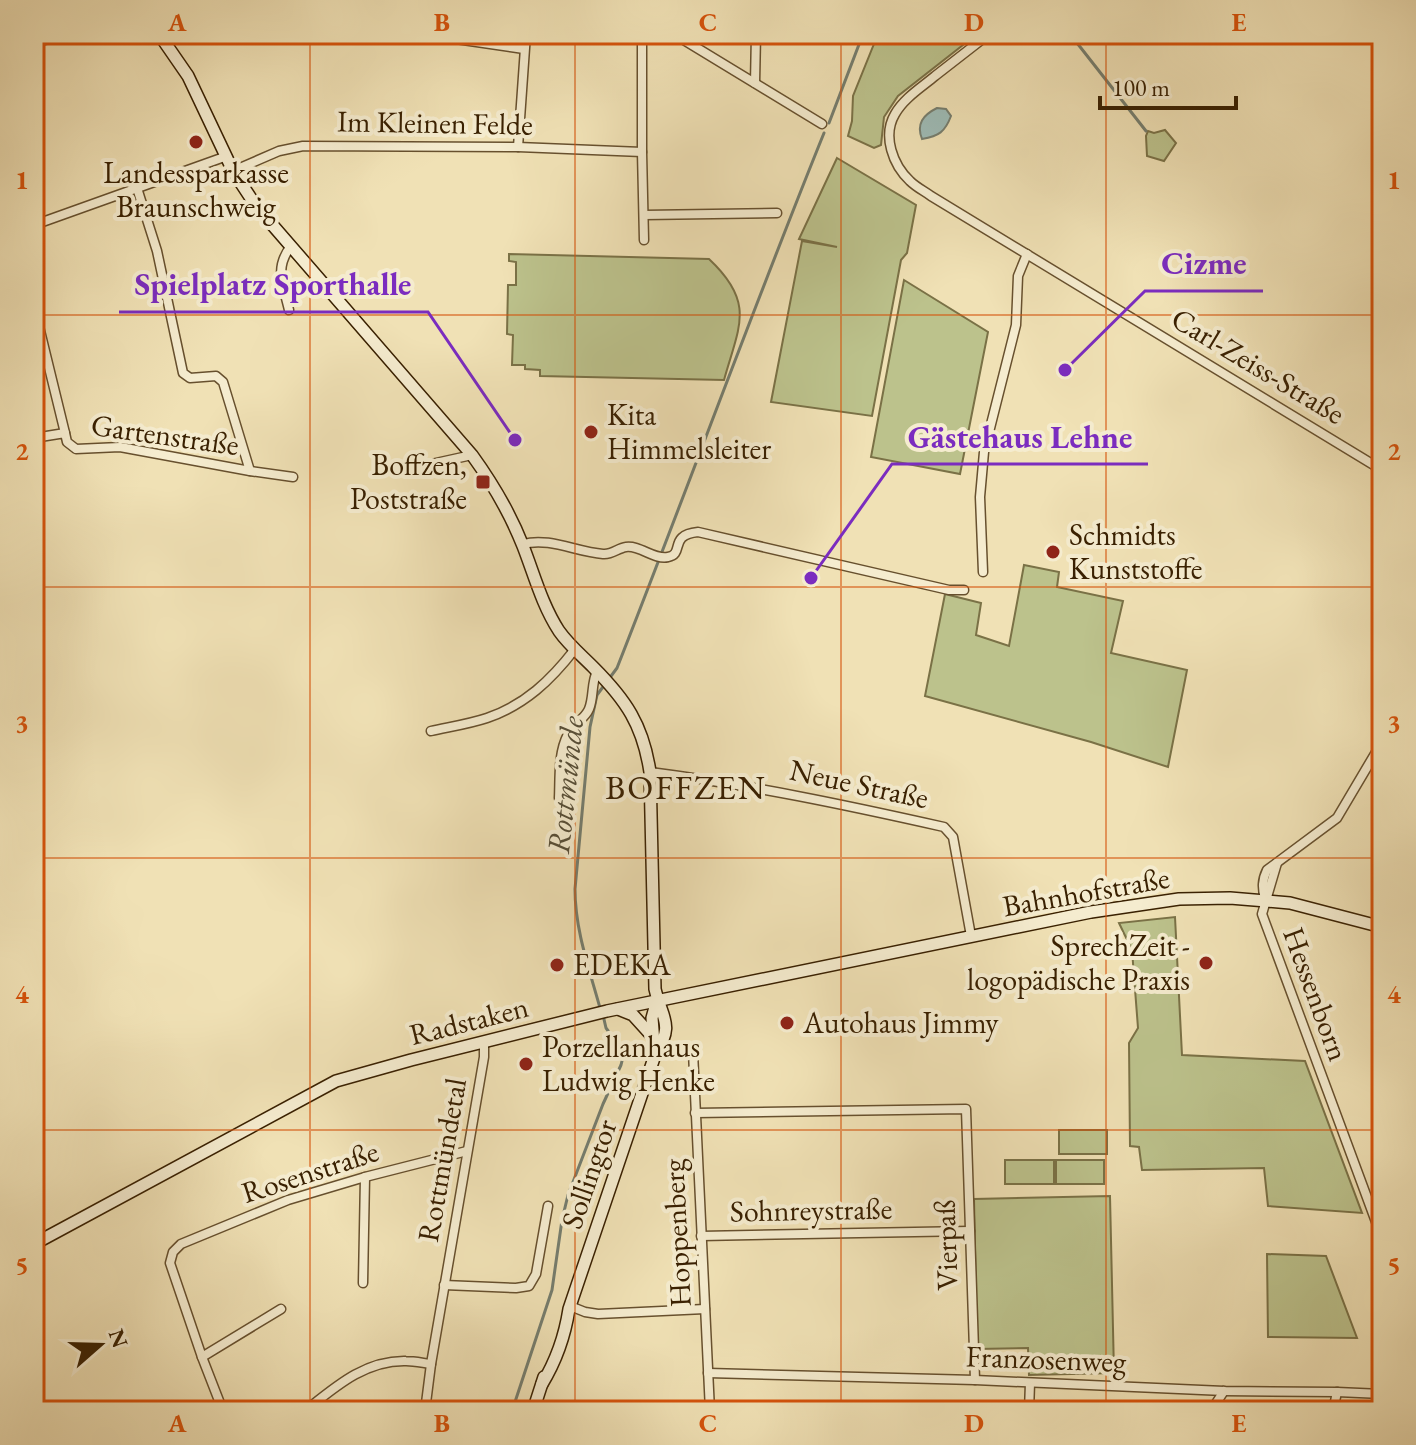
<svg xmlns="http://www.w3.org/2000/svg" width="1416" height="1445" font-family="'EB Garamond',serif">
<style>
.green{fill:#bcc28c;stroke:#7a7146;stroke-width:2}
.water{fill:#9dbbb6;stroke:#757d6e;stroke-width:2}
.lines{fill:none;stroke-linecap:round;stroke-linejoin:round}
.stream{stroke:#757d6e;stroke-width:3}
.street-casing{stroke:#67502e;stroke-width:11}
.secondary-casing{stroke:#392001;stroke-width:14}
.street{stroke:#f5eccf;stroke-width:8}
.secondary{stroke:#f5eccf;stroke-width:11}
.grid{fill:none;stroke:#d6530b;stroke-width:2;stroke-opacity:0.55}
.poi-dot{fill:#8f2418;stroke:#f5eccf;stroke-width:3}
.labels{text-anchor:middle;stroke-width:8;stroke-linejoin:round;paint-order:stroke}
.street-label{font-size:30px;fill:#392001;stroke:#f5eccf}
.poi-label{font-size:30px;fill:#392001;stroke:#f5eccf;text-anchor:start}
.water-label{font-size:32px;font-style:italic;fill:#574e37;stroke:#f5eccf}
.quarter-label{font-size:34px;letter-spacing:2px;fill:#392001;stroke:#f5eccf}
.leader{fill:none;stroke:#7b2cbf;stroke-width:3}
.callout-dot{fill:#7b2cbf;stroke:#f5eccf;stroke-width:3}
.callout-label{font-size:32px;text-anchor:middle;font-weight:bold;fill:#7b2cbf;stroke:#f5eccf;stroke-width:8;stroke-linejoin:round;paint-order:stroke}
.neatline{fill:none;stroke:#d6530b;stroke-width:3}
.grid-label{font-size:26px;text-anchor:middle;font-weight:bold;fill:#d6530b}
</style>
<rect width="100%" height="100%" fill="#f0e1b5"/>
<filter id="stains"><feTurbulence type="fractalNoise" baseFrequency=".0025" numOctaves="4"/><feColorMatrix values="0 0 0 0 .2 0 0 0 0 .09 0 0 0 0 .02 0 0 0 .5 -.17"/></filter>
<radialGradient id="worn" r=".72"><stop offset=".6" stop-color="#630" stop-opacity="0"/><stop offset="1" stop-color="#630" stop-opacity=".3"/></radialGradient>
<g class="green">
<polygon points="878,34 977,34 898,96 884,117 881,145 874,148 848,136 852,121 853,96"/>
<polygon points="1165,130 1176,143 1164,161 1147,156 1146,136 1148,131 1154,133"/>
<polygon points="837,158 916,205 907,253 901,260 872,416 771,402 802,241 837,247 799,239"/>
<path d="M509,254l200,5c47,44 30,67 15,121l-184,-4v-6l-15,-1v-4h-13l1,-30 -6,-1 1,-49h8v-23l-7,-1z"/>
<polygon points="904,280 988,332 960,474 871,457"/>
<polygon points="1024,565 1059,572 1057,587 1123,601 1111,653 1187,670 1168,767 1091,742 925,696 945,594 981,603 976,635 1009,646"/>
<polygon points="1175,917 1182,1055 1305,1061 1362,1213 1268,1206 1264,1168 1142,1170 1139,1147 1130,1146 1129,1043 1138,1028 1132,950 1119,923"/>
<rect x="1059" y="1130" width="48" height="24"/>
<rect x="1005" y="1160" width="49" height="24"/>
<rect x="1056" y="1160" width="48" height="24"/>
<polygon points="1110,1196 1114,1373 1029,1375 1028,1348 977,1349 974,1199"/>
<polygon points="1267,1254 1326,1256 1357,1338 1268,1337"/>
</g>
<path class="water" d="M937,108l9,1 5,7c-6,16 -12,20 -29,23 -6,-15 1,-24 15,-31z"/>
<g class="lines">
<g class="stream">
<polyline points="1070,34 1146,131"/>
<polyline points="829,123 863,34"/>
<path d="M600,1008c-11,-40 -25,-78 -25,-119l15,-162 7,-32 20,-27c70,-178 135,-357 207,-535"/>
<polyline points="512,1411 552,1290 562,1220 568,1195 603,1104 621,1065 623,1057 622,1050 606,1028 603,1015"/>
</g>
<g class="street-casing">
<g id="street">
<polyline points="642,34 642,152 644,240"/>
<polyline points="674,34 822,124"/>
<path d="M989,34c-18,14 -36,28 -54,42 -13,11 -31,22 -40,38 -13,22 -2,51 15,67 6,6 14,10 21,15l451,274"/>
<polyline points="416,39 456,39 524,49"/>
<polyline points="34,42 75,34"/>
<polyline points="755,83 756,34"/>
<polyline points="518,147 526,34"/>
<polyline points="233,171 279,151 303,146 518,147 642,152"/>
<polyline points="137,188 157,251 183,373 190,378 216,376 223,382 250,471"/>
<polyline points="644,215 777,213"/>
<polyline points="34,225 227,156"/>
<polyline points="34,306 65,433"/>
<path d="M289,310c-6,-26 -15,-42 2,-64"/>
<polyline points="34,438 65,433 67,442 76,449 120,447 250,471 293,477"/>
<polyline points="404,470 472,455"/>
<path d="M523,544c27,-7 53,8 80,10 9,1 15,-6 23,-7 14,-2 28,13 42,10 17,-3 0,-22 30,-25l251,58h15"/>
<polyline points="983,572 980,497 984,452 1016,325 1018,276 1027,254"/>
<path d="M431,731c18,-4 38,-7 56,-13 38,-13 64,-38 88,-69"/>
<path d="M650,772c101,13 196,33 294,55l9,10 18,99"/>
<path d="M559,798c1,-21 -1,-45 9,-64 5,-10 17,-15 21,-25 5,-12 2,-25 8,-38"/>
<polyline points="1277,863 1262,914 1382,1238"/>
<path d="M1265,899c-3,-11 -3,-19 2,-29l70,-52 45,-76"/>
<polyline points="693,1052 710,1411"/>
<polyline points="695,1113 966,1109 975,1380"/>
<polyline points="701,1236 970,1231"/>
<polyline points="363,1283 365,1177"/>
<polyline points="444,1285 516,1288 529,1286 536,1274 548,1206"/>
<polyline points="570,1306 585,1312 598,1314 705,1309"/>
<polyline points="202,1357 281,1309"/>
<polyline points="708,1373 975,1380 1224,1391 1337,1392 1382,1394"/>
<polyline points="223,1411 202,1357 170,1263 173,1252 181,1244 288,1200 365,1177 467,1151"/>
<path d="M305,1411c30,-24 60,-51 101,-50 8,0 17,2 25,3"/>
<polyline points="425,1411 431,1364 484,1057 484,1042"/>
<polyline points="1029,1411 1030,1383"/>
<polyline points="1211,1411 1224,1391"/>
<polyline points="1333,1411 1337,1392"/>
</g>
</g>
<g class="secondary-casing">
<g id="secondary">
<path d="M159,34l29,42 45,95 23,35 216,249c21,29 38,58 51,91 11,28 19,59 36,85 9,13 22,24 34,36 33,33 50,58 57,105l5,217c7,30 20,35 0,66l-86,254c-4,26 -13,52 -27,75"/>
<polyline points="618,1009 633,1015 652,1036"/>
<polyline points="655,1055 652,1018 657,1000"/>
<polyline points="34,1244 336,1081 411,1060 607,1011 1091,912 1179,899 1230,898 1290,903 1382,927"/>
<polyline points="533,1411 544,1377"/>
</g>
</g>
<use href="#street" class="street"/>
<use href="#secondary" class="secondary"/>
</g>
<path class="grid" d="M310,34v1377M575,34v1377M841,34v1377M1106,34v1377M34,315h1348M34,587h1348M34,858h1348M34,1130h1348"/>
<g class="poi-dot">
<circle cx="196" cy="142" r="8"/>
<circle cx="591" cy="432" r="8"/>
<rect x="475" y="474" width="16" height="16" rx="4"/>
<circle cx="1053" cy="552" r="8"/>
<circle cx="1206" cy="963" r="8"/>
<circle cx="557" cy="965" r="8"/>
<circle cx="787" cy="1023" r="8"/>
<circle cx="526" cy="1064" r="8"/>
</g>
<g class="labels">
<g class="street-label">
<text transform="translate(435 123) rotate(1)" y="10">Im Kleinen Felde</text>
<text transform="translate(1258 366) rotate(31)" y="10">Carl-Zeiss-Straße</text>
<text transform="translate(165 435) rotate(8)" y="10">Gartenstraße</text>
<text transform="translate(859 784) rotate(12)" y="10">Neue Straße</text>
<text transform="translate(1086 892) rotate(-10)" y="10">Bahnhofstraße</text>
<text transform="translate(1316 994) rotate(70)" y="10">Hessenborn</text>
<text transform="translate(469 1021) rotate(-14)" y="10">Radstaken</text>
<text transform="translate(442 1160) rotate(-80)" y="10">Rottmündetal</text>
<text transform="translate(310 1172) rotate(-18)" y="10">Rosenstraße</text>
<text transform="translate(589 1174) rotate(-71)" y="10">Sollingtor</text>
<text transform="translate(811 1210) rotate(-1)" y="10">Sohnreystraße</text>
<text transform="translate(677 1233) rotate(-93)" y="10">Hoppenberg</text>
<text transform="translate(946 1245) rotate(-92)" y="10">Vierpaß</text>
<text transform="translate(1046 1359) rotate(2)" y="10">Franzosenweg</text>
</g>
<g class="poi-label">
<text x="196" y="183" text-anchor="middle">Landessparkasse<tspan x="196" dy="34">Braunschweig</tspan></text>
<text x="607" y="425">Kita<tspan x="607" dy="34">Himmelsleiter</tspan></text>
<text x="467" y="475" text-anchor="end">Boffzen,<tspan x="467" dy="34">Poststraße</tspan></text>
<text x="1069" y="545">Schmidts<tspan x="1069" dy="34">Kunststoffe</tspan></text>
<text x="1190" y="956" text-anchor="end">SprechZeit -<tspan x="1190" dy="34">logopädische Praxis</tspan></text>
<text x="573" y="975">EDEKA</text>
<text x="803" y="1033">Autohaus Jimmy</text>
<text x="542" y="1057">Porzellanhaus<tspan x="542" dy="34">Ludwig Henke</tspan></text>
</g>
<g class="water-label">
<text transform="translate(565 785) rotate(-84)" y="11">Rottmünde</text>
</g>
<g class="quarter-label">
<text x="686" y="799">BOFFZEN</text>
</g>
</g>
<path class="leader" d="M1065 370L1145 291H1263M515 440L428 312H119M811 578L892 464H1148"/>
<g class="callout-dot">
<circle cx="1065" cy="370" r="8"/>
<circle cx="515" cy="440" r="8"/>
<circle cx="811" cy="578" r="8"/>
</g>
<g class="callout-label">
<text x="1204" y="274">Cizme</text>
<text x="273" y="295">Spielplatz Sporthalle</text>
<text x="1020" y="448">Gästehaus Lehne</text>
</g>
<rect width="1416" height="1445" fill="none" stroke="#f0e1b5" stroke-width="88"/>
<g transform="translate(100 1345) rotate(70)" stroke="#f5eccf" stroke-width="6" paint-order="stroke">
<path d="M0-6L14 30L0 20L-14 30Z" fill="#392001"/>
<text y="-12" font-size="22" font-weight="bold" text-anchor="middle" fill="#392001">N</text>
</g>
<path d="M1100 96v12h136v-12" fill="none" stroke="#392001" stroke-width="4"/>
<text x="1112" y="96" font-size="24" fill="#392001" stroke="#f5eccf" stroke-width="6" paint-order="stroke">100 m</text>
<rect x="44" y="44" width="1328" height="1357" class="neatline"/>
<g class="grid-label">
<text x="177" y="31">A</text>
<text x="442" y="31">B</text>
<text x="708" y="31">C</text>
<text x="974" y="31">D</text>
<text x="1239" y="31">E</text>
<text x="22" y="189">1</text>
<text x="1394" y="189">1</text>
<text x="22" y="460">2</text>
<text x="1394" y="460">2</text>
<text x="22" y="732">3</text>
<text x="1394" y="732">3</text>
<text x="22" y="1003">4</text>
<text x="1394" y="1003">4</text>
<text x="22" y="1274">5</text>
<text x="1394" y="1274">5</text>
<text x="177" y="1432">A</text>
<text x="442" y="1432">B</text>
<text x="708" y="1432">C</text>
<text x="974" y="1432">D</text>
<text x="1239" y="1432">E</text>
</g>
<rect width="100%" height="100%" filter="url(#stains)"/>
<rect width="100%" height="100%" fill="url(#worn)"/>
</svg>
